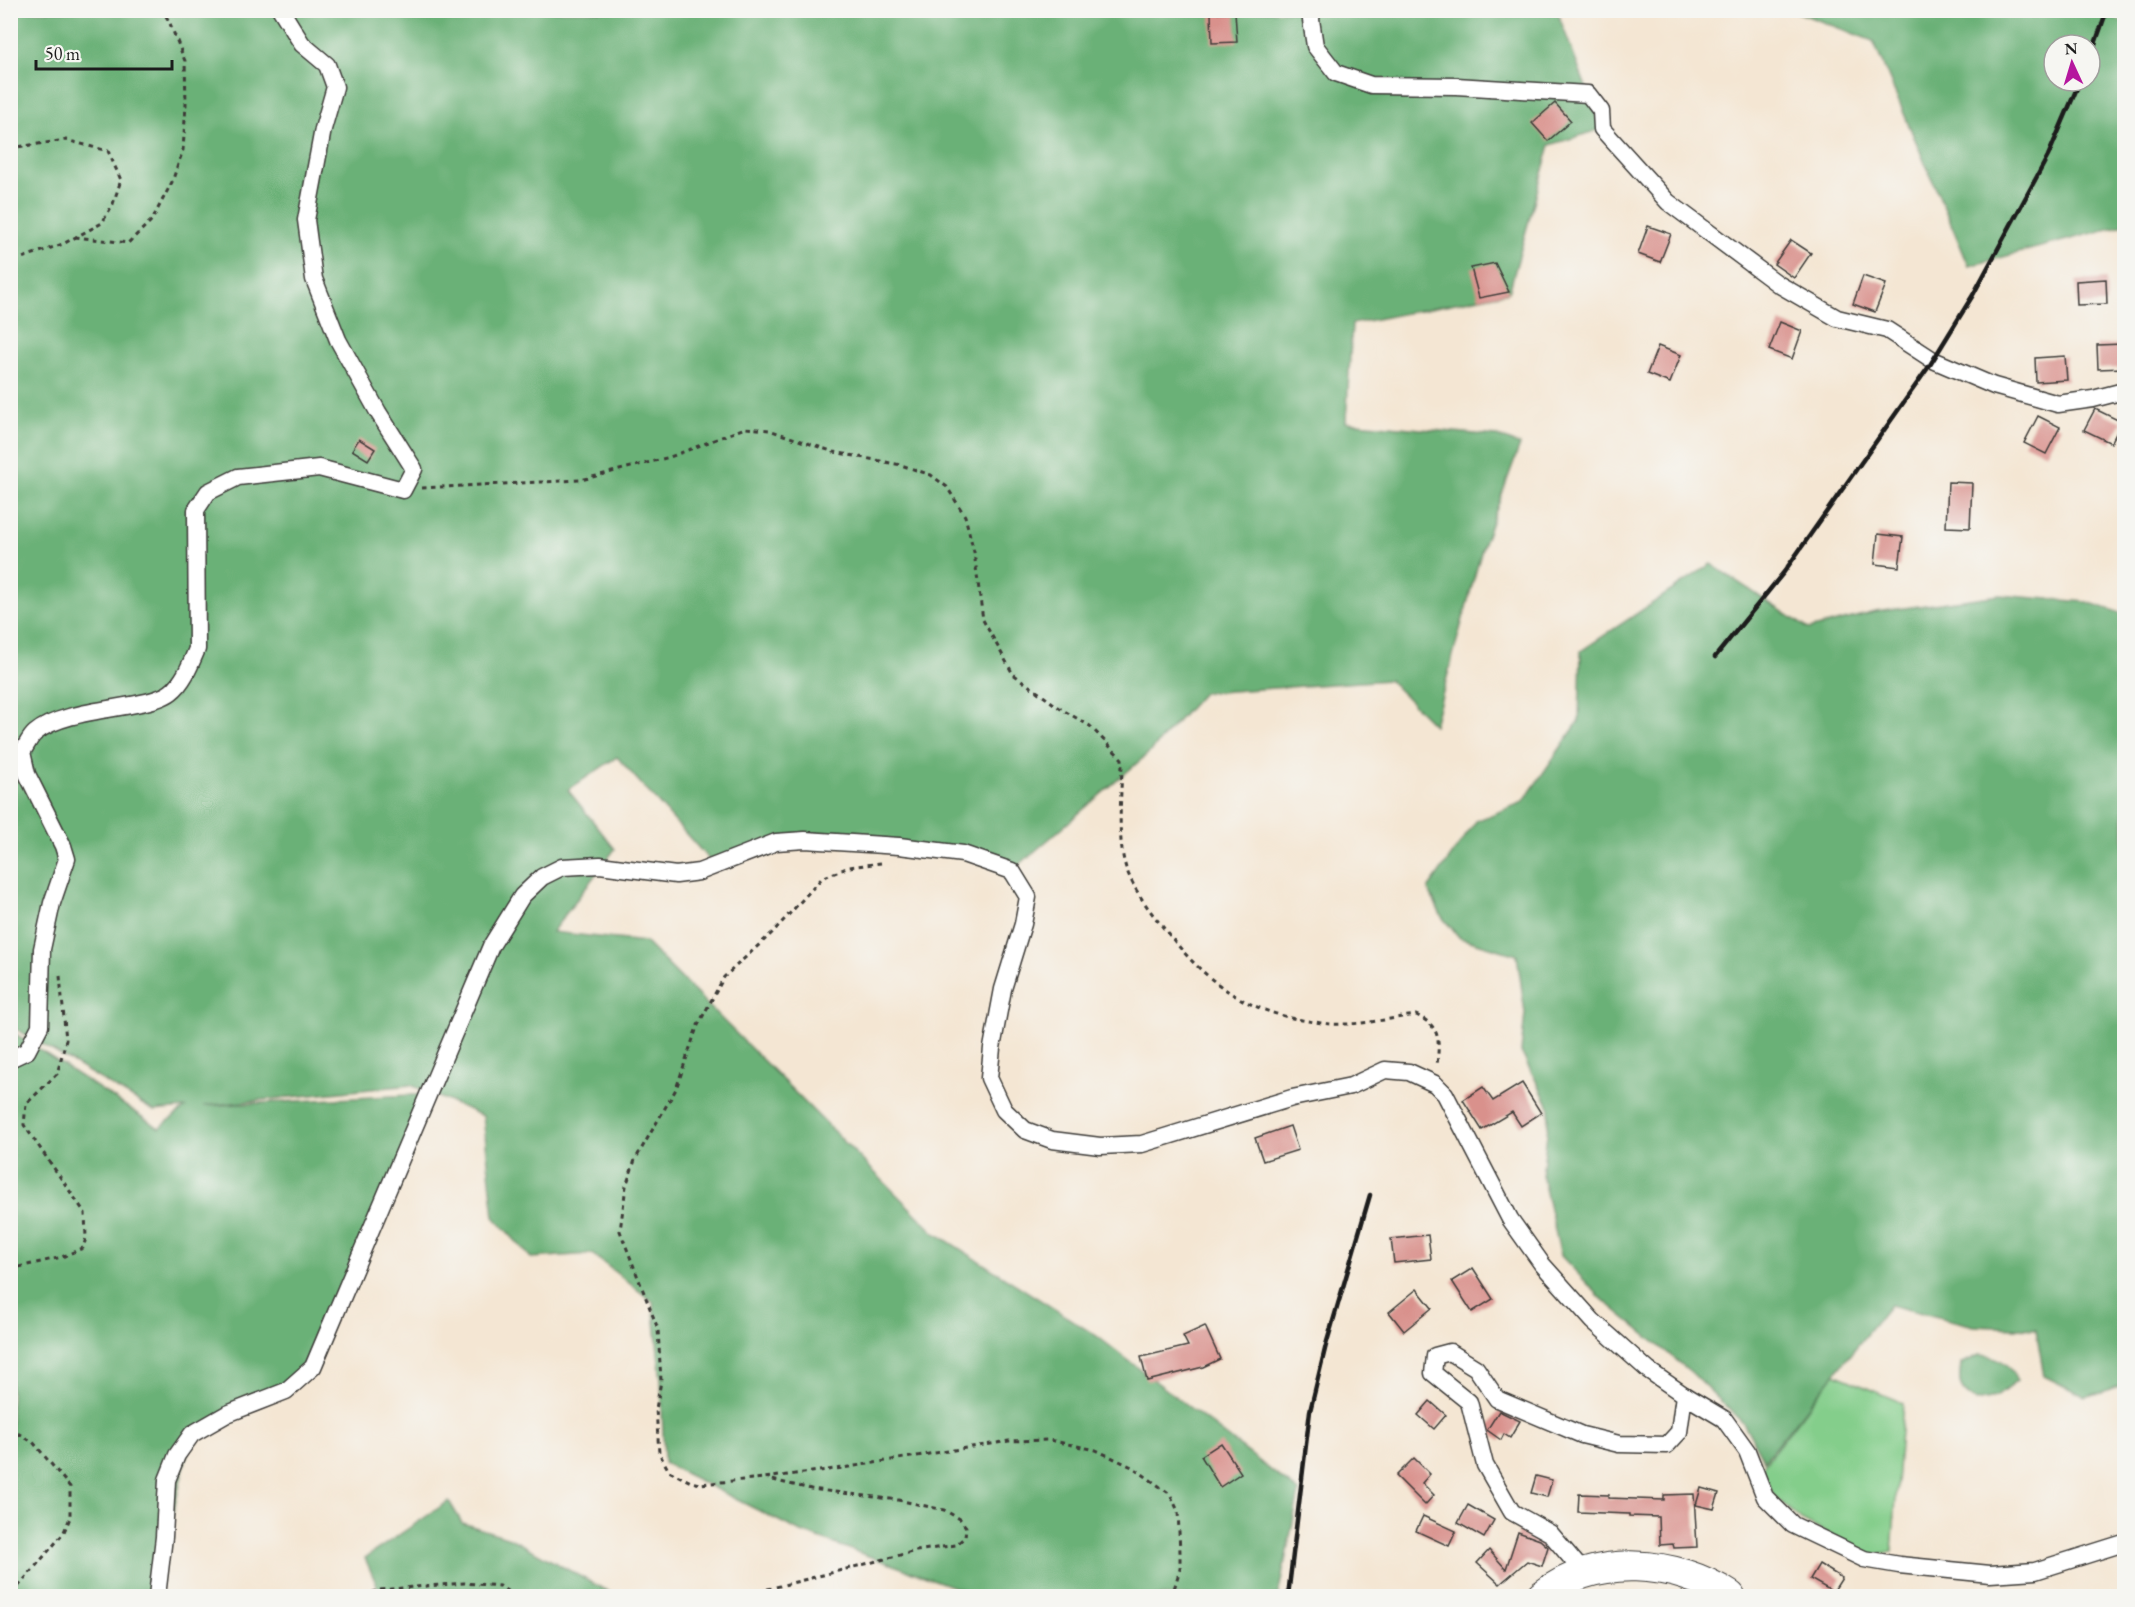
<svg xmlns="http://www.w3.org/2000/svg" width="2135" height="1607" font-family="'EB Garamond',serif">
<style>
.green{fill:#84ce8b;stroke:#507554;stroke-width:1.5}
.forest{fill:#6bb177;stroke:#44664a;stroke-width:1.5;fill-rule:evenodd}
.building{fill:#d9918c}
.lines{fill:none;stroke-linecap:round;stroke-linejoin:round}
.street-casing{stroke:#3c3a37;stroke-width:19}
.highway-casing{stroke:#3c3a37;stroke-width:32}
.path{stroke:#3c3a37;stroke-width:3;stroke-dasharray:4.5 4.5;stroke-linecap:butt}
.street{stroke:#fff;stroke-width:16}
.highway{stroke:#fff;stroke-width:30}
.rail{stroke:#1c1c1c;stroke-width:4.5}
</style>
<rect width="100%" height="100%" fill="#f6f6f2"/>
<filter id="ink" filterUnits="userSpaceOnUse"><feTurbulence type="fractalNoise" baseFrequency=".0167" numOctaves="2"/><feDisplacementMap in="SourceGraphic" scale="12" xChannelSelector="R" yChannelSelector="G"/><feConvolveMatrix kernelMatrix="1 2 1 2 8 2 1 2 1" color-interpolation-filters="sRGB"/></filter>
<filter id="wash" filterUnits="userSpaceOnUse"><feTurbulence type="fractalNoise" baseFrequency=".008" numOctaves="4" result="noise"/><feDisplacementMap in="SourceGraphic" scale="24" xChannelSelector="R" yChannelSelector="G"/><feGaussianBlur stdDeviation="1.35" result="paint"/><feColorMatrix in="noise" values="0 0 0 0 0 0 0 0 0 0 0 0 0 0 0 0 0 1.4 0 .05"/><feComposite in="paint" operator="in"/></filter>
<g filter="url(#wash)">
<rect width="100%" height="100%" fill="#f4e6d3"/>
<polygon class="green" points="1834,1374 1903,1403 1892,1552 1869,1555 1801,1520 1774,1496 1761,1468"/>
<g class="forest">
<path d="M2101,10l23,13v202l-155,41 -96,-225 -79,-30zM2054,45h36v36h-36z"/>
<polygon points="11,11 1557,11 1602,129 1550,145 1509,292 1352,324 1346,422 1497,436 1520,445 1482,549 1434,725 1389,680 1203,693 1150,752 1012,871 940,847 776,842 712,863 617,757 568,790 615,849 552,932 645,942 935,1233 1097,1336 1299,1492 1278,1596 979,1596 799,1531 664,1463 661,1381 653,1302 592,1254 531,1258 494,1217 483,1116 411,1085 203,1106 428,1094 313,1367 192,1434 160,1567 149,1596 11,1596 11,1031 159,1128 185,1108 154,1111 11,1026"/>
<polygon points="1711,564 1809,629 1875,612 1999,595 2087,602 2124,614 2124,1385 2086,1397 2044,1376 2036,1329 1974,1326 1890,1305 1764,1461 1744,1424 1692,1373 1602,1299 1561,1256 1542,1176 1550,1108 1521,1052 1525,1013 1517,955 1460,938 1442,917 1428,889 1476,821 1523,802 1579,721 1581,651"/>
<path d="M1979,1355c20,1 29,7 38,26l-21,16 -20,4c-18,-11 -18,-18 -15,-37z"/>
<polygon points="449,1501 462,1523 510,1538 611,1593 611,1596 363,1596 379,1590 365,1558"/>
</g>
<g id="blocks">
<g class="building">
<polygon points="1235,12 1237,42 1212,43 1211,13"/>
<polygon points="1555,103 1571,121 1548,141 1532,123"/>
<polygon points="1648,226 1671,234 1660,262 1638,254"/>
<polygon points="1791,240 1811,253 1794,278 1774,264"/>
<polygon points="1495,263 1509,292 1479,298 1471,268"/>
<polygon points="1863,276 1886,284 1875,312 1853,304"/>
<polygon points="2106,279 2107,304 2077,305 2076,281"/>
<polygon points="1780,322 1802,331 1792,359 1769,350"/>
<polygon points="2124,344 2124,368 2098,369 2097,345"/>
<polygon points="1658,346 1681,355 1670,383 1647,374"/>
<polygon points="2065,356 2067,380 2036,382 2035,358"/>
<polygon points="2095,409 2122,422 2111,443 2084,430"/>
<polygon points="2038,416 2060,427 2046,454 2024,443"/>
<polygon points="359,439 375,449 368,460 352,450"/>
<polygon points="1948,482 1972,483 1970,528 1946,527"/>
<polygon points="1878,534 1903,537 1899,567 1875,564"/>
<polygon points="1522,1083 1541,1113 1521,1126 1512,1112 1482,1130 1463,1100 1483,1087 1493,1101"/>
<polygon points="1290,1126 1298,1150 1263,1161 1255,1138"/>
<polygon points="1428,1235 1431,1259 1394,1263 1391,1239"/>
<polygon points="1473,1268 1493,1299 1472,1312 1452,1281"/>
<polygon points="1417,1289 1432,1308 1404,1331 1389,1312"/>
<polygon points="1205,1326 1220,1359 1203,1367 1147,1381 1141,1357 1188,1346 1183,1336"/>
<polygon points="1430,1401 1446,1415 1434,1429 1418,1415"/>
<polygon points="1499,1411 1520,1421 1510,1438 1504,1434 1501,1440 1487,1430"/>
<polygon points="1221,1443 1241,1473 1220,1487 1201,1456"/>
<polygon points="1414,1458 1430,1474 1422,1483 1434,1495 1425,1505 1396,1476"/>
<polygon points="1536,1476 1552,1480 1547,1497 1531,1493"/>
<polygon points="1701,1488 1719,1493 1714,1509 1696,1505"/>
<polygon points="1579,1494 1608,1495 1608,1498 1664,1500 1664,1495 1694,1494 1697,1547 1674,1548 1673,1544 1660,1545 1659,1517 1629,1516 1629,1514 1578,1512"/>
<polygon points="1468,1505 1494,1520 1484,1538 1458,1523"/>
<polygon points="1423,1516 1456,1531 1449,1546 1416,1531"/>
<polygon points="1518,1532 1540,1540 1548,1547 1542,1566 1527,1561 1500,1584 1477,1563 1489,1550 1506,1569"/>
<polygon points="1819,1564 1842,1578 1833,1592 1810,1579"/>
</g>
</g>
</g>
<g filter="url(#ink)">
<use href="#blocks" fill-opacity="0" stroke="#3c3a37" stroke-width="1.5"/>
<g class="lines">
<g class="street-casing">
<g id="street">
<polyline points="1312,10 1311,20 1315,46 1336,73 1371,85 1456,86 1588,94 1601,111 1602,129 1668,202 1778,284 1837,318 1887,330 1933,360 1994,386 2058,404 2093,399 2124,391"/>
<path d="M10,1059l17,-8 13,-25 2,-77 10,-46 15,-44 -4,-13 -36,-72 -5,-22c4,-5 7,-14 13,-19 22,-19 72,-23 101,-29 11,-2 26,-5 35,-12 13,-10 20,-29 26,-43l-1,-139 12,-18 30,-15 81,-9 84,22 11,-21 -36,-57 -40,-72 -24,-61 -8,-59 17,-91 12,-42 -8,-22 -25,-21 -21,-34"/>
<polyline points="1684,1395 1724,1419 1747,1451 1765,1497 1793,1525 1864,1559 1899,1565 1990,1574 2035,1571 2124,1543"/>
<polyline points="157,1596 164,1537 167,1480 177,1455 192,1434 227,1414 286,1391 313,1367 491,946 522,896 542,877 562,867 600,865 676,875 699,872 776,842 805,840 899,846 963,854 1012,871 1028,897 1023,924 1003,989 992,1048 989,1078 1004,1110 1025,1130 1052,1140 1100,1146 1142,1144 1292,1098 1351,1086 1385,1070 1409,1072 1435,1084 1445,1094 1510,1219 1542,1264 1593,1321 1648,1370 1684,1395 1679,1432 1667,1445 1619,1444 1582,1435 1497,1399 1476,1368 1450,1352 1435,1356 1433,1373 1469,1402 1485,1465 1512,1512 1550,1533 1584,1573"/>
</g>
</g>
<g class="highway-casing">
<path id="highway" d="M1542,1596c53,-43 134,-36 188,0"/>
</g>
<g class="path">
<polyline points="10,148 66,140 108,151 121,180 113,204 102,223 63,244 10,262"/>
<polyline points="75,237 128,243 152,220 172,182 183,150 186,104 185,61 169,21 162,10"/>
<path d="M422,488l159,-8 89,-23 75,-29 24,2 65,22 67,13 30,10 16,12 18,29 9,36 9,68 30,54 48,35 29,17 32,33c0,33 -6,78 4,109 10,27 27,47 45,69 36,45 74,73 131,83 13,2 28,5 41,4 24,0 49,-6 73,-9 26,12 23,26 21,51"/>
<polyline points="881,863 849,867 822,878 772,933 724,977 697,1027 676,1089 635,1160 626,1186 620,1231 658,1329 661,1381 656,1409 659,1453 669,1471 691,1482 700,1484 764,1478 843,1468 1009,1441 1049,1440 1096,1450 1134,1468 1170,1494 1178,1511 1180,1552 1180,1569 1172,1596"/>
<polyline points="10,1269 62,1257 83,1248 86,1238 85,1213 24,1125 26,1104 57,1074 66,1040 60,976"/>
<polyline points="10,1429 33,1442 70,1487 70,1518 63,1534 17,1588 13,1596"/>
<polyline points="363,1596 379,1590 464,1583 500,1586 514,1596"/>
<polyline points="741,1596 916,1551 956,1545 965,1537 966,1527 960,1519 944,1510 898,1500 811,1489 768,1479"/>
</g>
<use href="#street" class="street"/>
<use href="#highway" class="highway"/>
<g class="rail">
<polyline points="2090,58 2107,10"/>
<polyline points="1715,657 1784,572 1930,365 1973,295 2048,156 2080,81"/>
<polyline points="1288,1596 1310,1411 1326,1345 1370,1195"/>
</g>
</g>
</g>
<rect width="2135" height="1607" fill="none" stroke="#f6f6f2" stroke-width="36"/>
<g transform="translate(2072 63) rotate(356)"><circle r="28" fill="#f6f6f2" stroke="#9f9f9c" stroke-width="1.5"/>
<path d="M0-4.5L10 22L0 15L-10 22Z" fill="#b5179e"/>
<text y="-9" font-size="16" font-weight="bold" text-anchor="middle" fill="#1c1c1c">N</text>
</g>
<path d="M36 60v9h136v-9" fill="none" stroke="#1c1c1c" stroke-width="3"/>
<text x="45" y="60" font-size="18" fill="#1c1c1c" stroke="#f6f6f2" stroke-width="4.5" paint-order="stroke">50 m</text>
</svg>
